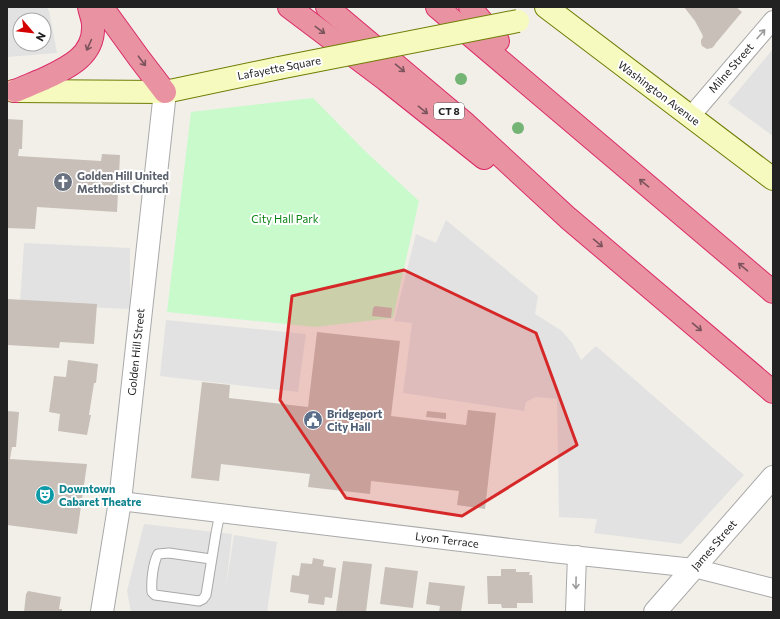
<svg xmlns="http://www.w3.org/2000/svg" width="780" height="619" font-family="Commissioner,sans-serif">
<style>
.park{fill:#c8facc}
.parking{fill:#e2e2e2;fill-rule:evenodd}
.building{fill:#c7bfb8}
.lines{fill:none;stroke-linecap:round;stroke-linejoin:round}
.service-casing{stroke:#a9a9a9;stroke-width:11}
.minor-casing{stroke:#a9a9a9;stroke-width:20}
.tertiary-casing{stroke:#a9a9a9;stroke-width:24}
.secondary-casing{stroke:#707d05;stroke-width:24}
.motorway-casing{stroke:#dc2a67;stroke-width:24}
.service{stroke:#fff;stroke-width:9}
.minor{stroke:#fff;stroke-width:18}
.tertiary{stroke:#fff;stroke-width:22}
.secondary{stroke:#f7fabf;stroke-width:22}
.motorway{stroke:#e892a2;stroke-width:22}
.secondary-bridge-casing{stroke:#707d05;stroke-width:24;stroke-linecap:butt}
.secondary-bridge{stroke:#f7fabf;stroke-width:22}
.tree{fill:#74b475}
.oneway{stroke:#7b545c}
.oneway2{stroke:#9c9c9c}
.marked{fill:#d62828;fill-opacity:0.2;stroke:#d62828;stroke-width:3;stroke-linejoin:round}
.labels{text-anchor:middle;stroke-width:4;stroke-linejoin:round;paint-order:stroke}
.shield{fill:#fff;stroke:#646464;stroke-width:1}
.shield-label{font-size:10px;font-weight:bold;fill:#222}
.street-label{font-size:11px;fill:#222;stroke:#fff}
.worship-label{font-size:11px;font-weight:bold;fill:#5b616d;stroke:#fff;text-anchor:start}
.park-label{font-size:11px;fill:#0c8416;stroke:#fff}
.service-label{font-size:11px;font-weight:bold;fill:#4e5e75;stroke:#fff;text-anchor:start}
.culture-label{font-size:11px;font-weight:bold;fill:#0d838f;stroke:#fff;text-anchor:start}
</style>
<rect width="100%" height="100%" fill="#f2efe9"/>
<polygon class="park" points="313,98 365,151 419,201 393,318 315,327 167,312 191,112"/>
<g class="parking">
<path d="M7,7h40l2,4 8,42 -50,4zM20,20h24v24h-24z"/>
<polygon points="773,49 773,136 728,103"/>
<polygon points="446,220 538,296 535,314 562,331 572,343 581,360 596,346 744,475 681,544 594,533 597,519 559,517 557,399 536,397 526,402 524,411 403,393 412,323 394,321 416,234 436,243"/>
<polygon points="24,243 130,248 130,309 20,304"/>
<polygon points="166,320 306,334 298,392 160,376"/>
<polygon points="144,524 232,534 226,588 234,535 277,542 267,612 131,612 127,591"/>
</g>
<g class="building">
<polygon points="684,7 736,7 742,12 716,43 714,46 712,48 707,49 702,46 701,43 701,40 703,37 702,34 695,21"/>
<polygon points="7,119 23,120 22,149 19,149 18,156 101,161 102,154 120,155 117,212 37,207 35,229 7,228"/>
<polygon points="7,299 97,304 94,344 60,342 59,348 7,345"/>
<polygon points="375,306 392,308 391,318 372,316 373,308"/>
<polygon points="317,332 400,341 391,416 466,425 468,410 496,413 485,509 457,505 459,491 371,481 370,494 308,487 310,474 221,464 219,481 191,478 202,382 230,385 229,398 308,407"/>
<polygon points="68,360 98,364 96,383 94,383 89,415 91,415 87,435 58,431 60,414 49,412 54,376 66,377"/>
<polygon points="7,411 19,412 16,447 12,447 10,459 87,464 77,534 7,525"/>
<polygon points="427,411 446,413 446,419 426,417"/>
<polygon points="313,558 324,560 323,566 336,568 332,598 325,597 324,605 308,603 309,595 290,592 292,575 299,576 301,563 312,564"/>
<polygon points="343,561 372,564 366,612 336,612"/>
<polygon points="385,567 418,571 413,608 380,604"/>
<polygon points="501,569 516,569 516,572 530,572 529,575 532,575 533,603 517,603 517,608 502,608 501,604 488,604 487,576 501,576"/>
<polygon points="429,582 465,586 461,612 439,612 440,606 426,604"/>
<polygon points="28,591 61,597 59,609 62,609 62,612 24,612 26,594"/>
</g>
<g class="lines">
<g class="service-casing">
<path id="service" d="M211,559l-42,-6 -11,1c-5,9 -7,27 -6,38l3,3 44,6 4,-2 3,-4 10,-62 4,-20"/>
</g>
<g class="minor-casing">
<g id="minor">
<polyline points="690,117 773,20"/>
<polyline points="120,501 552,553 694,568 773,588"/>
<polyline points="575,612 577,555"/>
</g>
</g>
<g class="tertiary-casing">
<g id="tertiary">
<polyline points="102,612 120,501 165,92"/>
<polyline points="655,612 773,477"/>
</g>
</g>
<g class="secondary-casing">
<g id="secondary">
<polyline points="546,7 773,179"/>
<polyline points="14,91 165,92 279,68"/>
</g>
</g>
<g class="motorway-casing">
<g id="motorway">
<polyline points="102,7 139,58 165,92"/>
<polyline points="289,7 386,80 484,158"/>
<polyline points="327,7 466,124 568,218 773,392"/>
<polyline points="437,7 773,292"/>
<polyline points="470,7 498,41"/>
<path d="M15,91c10,-4 19,-8 29,-12 23,-11 51,-23 49,-54 0,-6 -3,-12 -4,-18"/>
</g>
</g>
<use href="#service" class="service"/>
<use href="#minor" class="minor"/>
<use href="#tertiary" class="tertiary"/>
<use href="#secondary" class="secondary"/>
<use href="#motorway" class="motorway"/>
<g class="secondary-bridge-casing">
<polyline id="secondary-bridge" points="279,68 518,21"/>
</g>
<use href="#secondary-bridge" class="secondary-bridge"/>
</g>
<g class="tree">
<circle cx="461" cy="79" r="6"/>
<circle cx="518" cy="128" r="6"/>
</g>
<defs><path id="oneway-shaft" d="M-6 0H5M1.5-3L5.5 0L1.5 3" fill="none" stroke-width="1.6" stroke-linecap="round" stroke-linejoin="round"/></defs>
<g class="oneway">
<use href="#oneway-shaft" transform="translate(320 30) rotate(37)"/>
<use href="#oneway-shaft" transform="translate(89 45) rotate(114)"/>
<use href="#oneway-shaft" transform="translate(142 61) rotate(53)"/>
<use href="#oneway-shaft" transform="translate(400 68) rotate(40)"/>
<use href="#oneway-shaft" transform="translate(423 110) rotate(39)"/>
<use href="#oneway-shaft" transform="translate(644 183) rotate(-140)"/>
<use href="#oneway-shaft" transform="translate(598 243) rotate(40)"/>
<use href="#oneway-shaft" transform="translate(743 267) rotate(-140)"/>
<use href="#oneway-shaft" transform="translate(697 327) rotate(40)"/>
</g>
<g class="oneway2">
<use href="#oneway-shaft" transform="translate(761 34) rotate(-49)"/>
<use href="#oneway-shaft" transform="translate(576 583) rotate(91)"/>
</g>
<path class="marked" d="M404,270l132,63 41,112 -115,71 -116,-18 -66,-98 12,-104z"/>
<defs>
<g id="church-disc" transform="scale(1)"><circle r="9.5" fill="#6b7280" stroke="#fff"/><path d="M-1.2-6h2.4v3.5h3.3v2.4h-3.3V6h-2.4V-.1h-3.3v-2.4h3.3Z" fill="#fff"/></g>
<g id="civic-disc" transform="scale(1)"><circle r="9.5" fill="#5c6f8a" stroke="#fff"/><path d="M-.6-6.5H3V-4.5H.6V-3L4-1V1h2V6H-6V1h2V-1L-.6-3ZM-1.2 2.5V6h2.4V2.5Z" fill="#fff"/></g>
<g id="theatre-disc" transform="scale(1)"><circle r="9.5" fill="#0f9aa8" stroke="#fff"/><path d="M-5-5.5Q0-4 5-5.5V0Q5 5 0 6Q-5 5-5 0ZM-3.3-2.5H-1v1.5H-3.3ZM1-2.5H3.3v1.5H1ZM-2.8 1Q0 5.5 2.8 1Z" fill="#fff"/></g>
</defs>
<g fill-rule="evenodd">
<use href="#church-disc" x="63" y="182"/>
<use href="#civic-disc" x="313" y="420"/>
<use href="#theatre-disc" x="45" y="495"/>
</g>
<g class="labels">
<rect class="shield" x="434" y="103" width="30" height="16" rx="3"/>
<g class="shield-label">
<text x="449" y="115">CT 8</text>
</g>
<g class="street-label">
<text transform="translate(279 68) rotate(-11)" y="4">Lafayette Square</text>
<text transform="translate(731 68) rotate(-49)" y="4">Milne Street</text>
<text transform="translate(659 93) rotate(37)" y="4">Washington Avenue</text>
<text transform="translate(136 352) rotate(-84)" y="4">Golden Hill Street</text>
<text transform="translate(447 540) rotate(7)" y="4">Lyon Terrace</text>
<text transform="translate(714 545) rotate(-49)" y="4">James Street</text>
</g>
<g class="worship-label">
<text x="77" y="180">Golden Hill United<tspan x="77" dy="13">Methodist Church</tspan></text>
</g>
<g class="park-label">
<text x="285" y="223">City Hall Park</text>
</g>
<g class="service-label">
<text x="327" y="418">Bridgeport<tspan x="327" dy="13">City Hall</tspan></text>
</g>
<g class="culture-label">
<text x="59" y="493">Downtown<tspan x="59" dy="13">Cabaret Theatre</tspan></text>
</g>
</g>
<rect width="780" height="619" fill="none" stroke="#222222" stroke-width="16"/>
<g transform="translate(32 32) rotate(118)"><circle r="19" fill="#ffffff" stroke="#a7a7a7"/>
<path d="M0-3L7 15L0 10L-7 15Z" fill="#d40000"/>
<text y="-6" font-size="11" font-weight="bold" text-anchor="middle" fill="#222222">N</text>
</g>
</svg>
